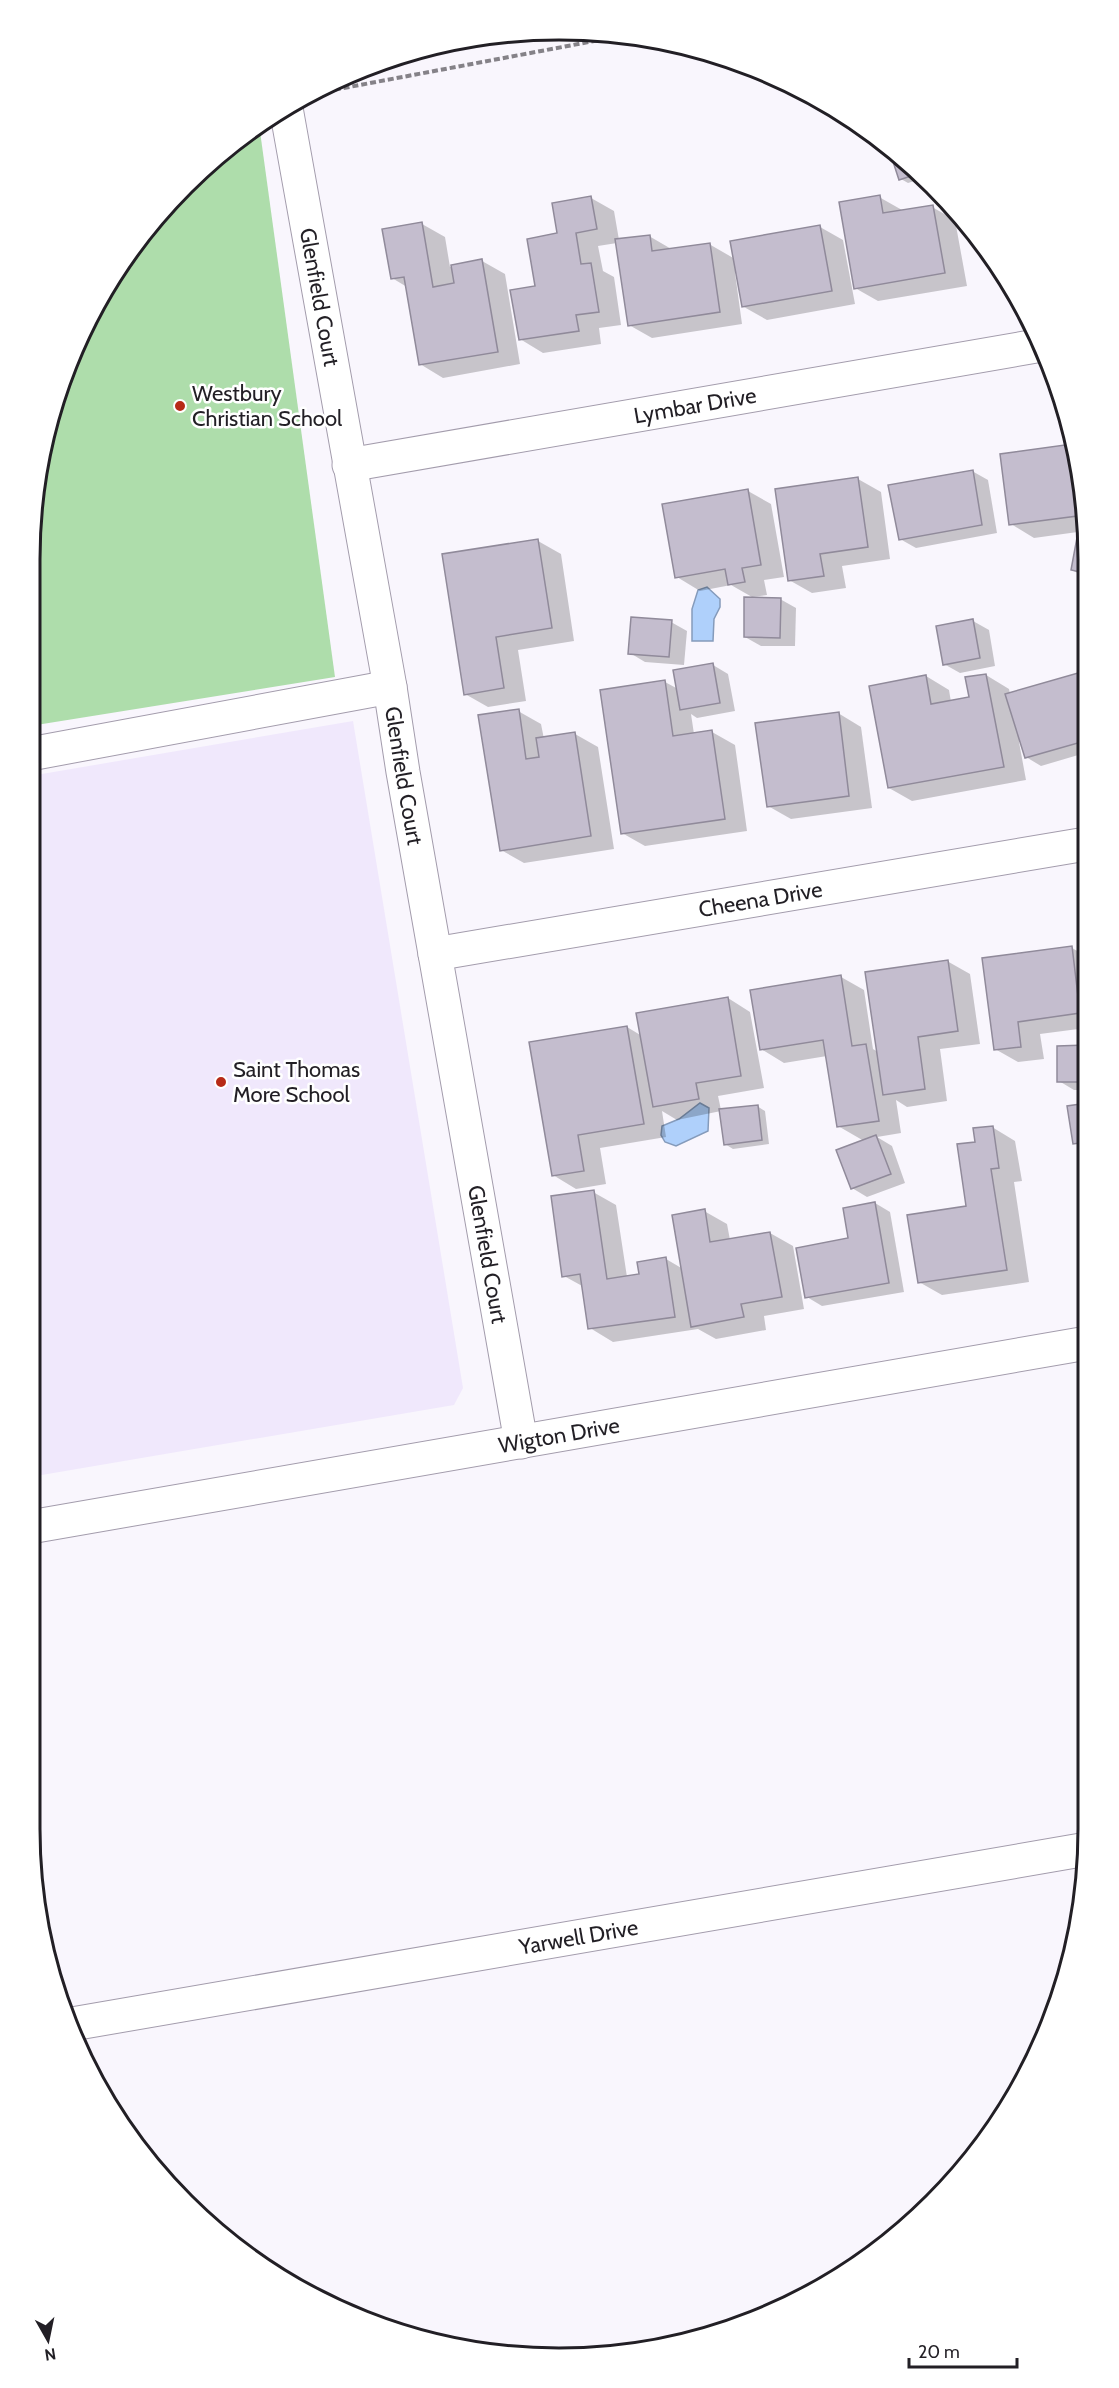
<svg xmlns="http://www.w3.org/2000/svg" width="1119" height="2388" font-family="Cabin,sans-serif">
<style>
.built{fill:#f0e8fc}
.green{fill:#aeddab}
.water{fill:#afd0fb;stroke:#859bbb;stroke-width:1.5}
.shadow{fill:#0003}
.building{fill:#c4bdce;stroke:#908a9a;stroke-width:1.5}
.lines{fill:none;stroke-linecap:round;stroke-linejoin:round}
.minor-casing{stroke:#a39cac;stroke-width:35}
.path{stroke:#858288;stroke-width:4;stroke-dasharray:6 3;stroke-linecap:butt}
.minor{stroke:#fff;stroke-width:33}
.poi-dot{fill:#b72a17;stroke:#fff;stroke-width:2}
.labels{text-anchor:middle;stroke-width:5;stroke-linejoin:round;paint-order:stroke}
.street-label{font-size:22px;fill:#221f25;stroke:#fff}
.poi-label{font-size:22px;fill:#221f25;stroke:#fff;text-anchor:start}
.rim{fill:none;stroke:#221f25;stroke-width:3}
</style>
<rect width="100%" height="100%" fill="#f9f6fd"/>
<polygon class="built" points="353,721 463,1388 454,1405 30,1477 30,776"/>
<polygon class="green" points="259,124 335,677 30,726 30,559 40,456 70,357 119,265 185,185"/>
<g class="water">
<polygon points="707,587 720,599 720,607 714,619 713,641 692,641 692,609 698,590"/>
<polygon points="700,1103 709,1108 708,1131 676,1146 665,1142 661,1135 662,1126 679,1119"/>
</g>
<g class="shadow">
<polygon points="891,148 921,179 908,183 901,179"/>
<polygon points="879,197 902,210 932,207 955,220 967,286 878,301 855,288"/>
<polygon points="591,198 614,211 619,240 649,236 673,250 709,244 735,259 820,227 843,240 855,304 767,320 744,307 738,273 735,273 742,324 652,338 629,325 617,243 598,246 603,271 614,277 621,325 599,328 601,344 543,353 520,339 537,287 559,235"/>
<polygon points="422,224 445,237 450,267 482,261 505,274 520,364 443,378 420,364 407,287 392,278"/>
<polygon points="1072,446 1084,490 1085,531 1034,538 1011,524 1001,455"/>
<polygon points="972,471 988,480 997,533 916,548 900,539"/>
<polygon points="858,479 881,492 890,559 842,566 846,588 812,593 789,580"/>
<polygon points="748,491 771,504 784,577 764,580 767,595 752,597 731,585 700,591 677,577"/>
<polygon points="1085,534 1085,577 1072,570"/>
<polygon points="538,541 561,554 574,641 518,650 526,701 488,707 465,694"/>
<polygon points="780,599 796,608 795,646 761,646 745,637"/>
<polygon points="973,621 989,630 995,666 960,673 944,664"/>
<polygon points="671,622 687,631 684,665 645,662 630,653"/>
<polygon points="713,665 728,674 735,711 697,718 691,714 694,734 712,732 735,745 747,831 645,846 622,833 665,682 678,689"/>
<polygon points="1085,672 1085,753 1041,766 1026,757 1021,741 1019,742 1026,780 912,801 889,788 926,676 949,690 951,702 971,698 986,675 1009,689 1010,694"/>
<polygon points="518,711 541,724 544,739 575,734 598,747 614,849 524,863 501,850"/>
<polygon points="838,713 861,727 872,808 791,819 768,806"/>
<polygon points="1072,948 1086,956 1086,1028 1040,1034 1044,1059 1018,1062 995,1049"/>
<polygon points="947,961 970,974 980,1044 940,1049 947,1101 907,1107 896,1100 901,1133 877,1137 892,1146 905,1183 867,1197 852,1188 864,1141 838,1126 827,1056 784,1063 761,1049 841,977 864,990 873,1049 878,1052"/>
<polygon points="30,987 41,1051 30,1052"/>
<polygon points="728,998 750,1012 764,1088 718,1096 721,1110 757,1106 765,1111 769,1144 733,1149 725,1144 721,1111 677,1120 662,1111 666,1137 600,1148 606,1184 576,1189 553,1175 627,1027 642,1036"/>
<polygon points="1058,1047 1086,1047 1086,1090 1074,1090 1059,1081"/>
<polygon points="1087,1104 1087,1150 1075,1143"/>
<polygon points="992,1127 1015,1141 1022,1181 1014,1182 1029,1282 942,1295 919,1282 968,1207"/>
<polygon points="593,1192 616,1205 627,1277 641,1275 666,1259 683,1269 704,1211 727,1224 730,1240 770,1233 793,1246 804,1309 764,1316 766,1330 716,1339 698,1329 613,1342 590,1328 584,1287 564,1276"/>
<polygon points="875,1203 890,1212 904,1292 822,1306 807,1297"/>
</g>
<g class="building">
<polygon points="888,146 917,174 899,180"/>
<polygon points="880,195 883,213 933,205 945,273 854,289 839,202"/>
<polygon points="591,196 597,229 576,233 581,264 591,263 599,312 576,315 579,331 519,340 510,290 535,286 527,239 557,233 552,203"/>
<polygon points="422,222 433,287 454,283 451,265 482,259 498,352 419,365 404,277 391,279 382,229"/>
<polygon points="820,225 832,291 742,307 730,241"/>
<polygon points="650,235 652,251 710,243 720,312 628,326 615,239"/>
<polygon points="1072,444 1084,490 1085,515 1009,525 1000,454"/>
<polygon points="973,470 982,525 899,540 888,485"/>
<polygon points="858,477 868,547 820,554 824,576 788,581 775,489"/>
<polygon points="748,489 761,565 742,568 745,582 728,585 725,569 675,578 662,504"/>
<polygon points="1078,532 1085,533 1085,573 1071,570"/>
<polygon points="538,539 552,628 496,637 504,688 464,695 442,554"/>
<polygon points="744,597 781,598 780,638 744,637"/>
<polygon points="631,617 672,620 669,657 628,654"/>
<polygon points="973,619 980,658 943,665 936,626"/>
<polygon points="713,663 720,703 680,710 673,670"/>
<polygon points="1085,671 1085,741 1025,758 1005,694"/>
<polygon points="986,674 1004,767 888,788 869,686 926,675 931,704 969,697 965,677"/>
<polygon points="665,680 673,736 712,730 725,819 621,834 600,690"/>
<polygon points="519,709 526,759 539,757 536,738 575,732 591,836 500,851 478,715"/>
<polygon points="839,712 849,796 767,807 755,723"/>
<polygon points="1072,946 1080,1013 1018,1022 1021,1047 994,1050 982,958"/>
<polygon points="948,960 958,1031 918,1037 925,1089 883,1095 865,972"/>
<polygon points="841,975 852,1046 866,1044 879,1121 837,1127 823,1040 760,1050 750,990"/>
<polygon points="728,997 741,1076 696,1083 699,1099 653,1107 636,1013"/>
<polygon points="627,1026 644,1124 578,1135 584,1171 552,1176 529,1042"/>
<polygon points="1086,1045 1086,1082 1057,1082 1057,1046"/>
<polygon points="1087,1103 1087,1142 1073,1144 1067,1106"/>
<polygon points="758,1105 762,1140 724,1145 719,1109"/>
<polygon points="993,1126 999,1168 991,1169 1007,1270 918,1283 907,1215 966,1206 957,1144 975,1142 973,1128"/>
<polygon points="876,1135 891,1174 851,1189 836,1150"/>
<polygon points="594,1190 607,1279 639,1274 637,1262 666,1257 675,1317 588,1329 580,1274 562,1277 551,1196"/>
<polygon points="875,1202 889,1283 805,1298 796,1248 848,1238 843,1208"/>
<polygon points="705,1209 710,1242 770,1232 782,1297 741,1304 744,1317 691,1327 672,1215"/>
</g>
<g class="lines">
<g class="minor-casing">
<g id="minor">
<path id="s1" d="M286,108l104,579 13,85 118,670"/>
<path id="s2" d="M349,465l693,-120"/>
<polyline points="30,754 390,687"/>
<path id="s3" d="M435,954l651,-110"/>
<path id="s4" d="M30,1527l1057,-184"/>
<path id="s5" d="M72,2024l1015,-175"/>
</g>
</g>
<polyline class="path" points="317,93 621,36"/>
<use href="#minor" class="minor"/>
</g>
<g class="poi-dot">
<circle cx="180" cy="406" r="6"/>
<circle cx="221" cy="1082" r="6"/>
</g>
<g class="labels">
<g class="street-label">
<text dy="8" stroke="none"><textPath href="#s1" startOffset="192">Glenfield Court</textPath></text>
<text dy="8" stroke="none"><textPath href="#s2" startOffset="351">Lymbar Drive</textPath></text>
<text dy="8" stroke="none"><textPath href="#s1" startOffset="678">Glenfield Court</textPath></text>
<text dy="8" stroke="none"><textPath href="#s3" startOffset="330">Cheena Drive</textPath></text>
<text dy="8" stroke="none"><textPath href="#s1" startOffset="1164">Glenfield Court</textPath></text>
<text dy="8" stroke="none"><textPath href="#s4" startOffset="537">Wigton Drive</textPath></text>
<text dy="8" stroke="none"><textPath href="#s5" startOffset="514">Yarwell Drive</textPath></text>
</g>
<g class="poi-label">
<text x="192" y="401">Westbury<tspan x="192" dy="25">Christian School</tspan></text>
<text x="233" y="1077">Saint Thomas<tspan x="233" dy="25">More School</tspan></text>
</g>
</g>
<path d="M0 0H1119V2388H0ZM559 40H559A519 519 0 0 1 1078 559V1829A519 519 0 0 1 559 2348H559A519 519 0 0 1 40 1829V559A519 519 0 0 1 559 40Z" fill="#fff" fill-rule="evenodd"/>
<path class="rim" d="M559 40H559A519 519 0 0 1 1078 559V1829A519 519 0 0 1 559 2348H559A519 519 0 0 1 40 1829V559A519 519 0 0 1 559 40Z"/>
<g transform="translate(48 2340) rotate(171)" stroke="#ffffff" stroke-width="4.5" paint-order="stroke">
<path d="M0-4.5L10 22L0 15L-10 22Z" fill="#221f25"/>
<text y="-9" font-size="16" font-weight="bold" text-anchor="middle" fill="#221f25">N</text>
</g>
<path d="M909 2358v9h108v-9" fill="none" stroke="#221f25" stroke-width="3"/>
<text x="918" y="2358" font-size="18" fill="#221f25" stroke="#ffffff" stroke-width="4.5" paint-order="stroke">20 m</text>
</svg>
